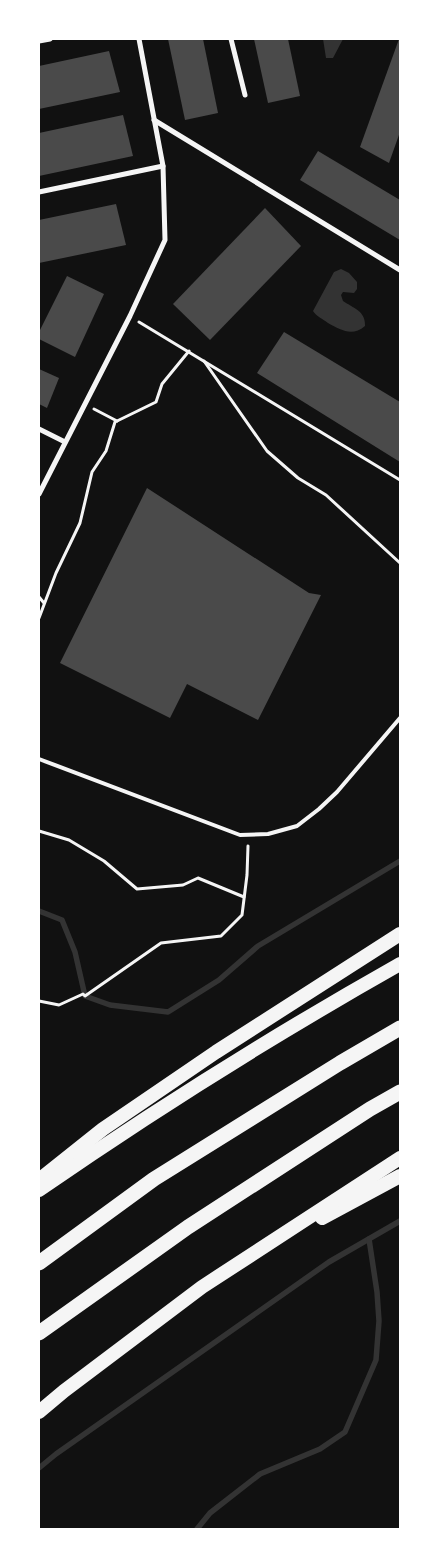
<svg xmlns="http://www.w3.org/2000/svg" width="439" height="1568" font-family="'Titillium Web',sans-serif">
<style>
.water{fill:#333}
.lines{fill:none;stroke-linecap:round;stroke-linejoin:round}
.stream{stroke:#333;stroke-width:5.5}
.building{fill:#4a4a4a}
.path{stroke:#f5f5f5;stroke-width:3}
.service{stroke:#f5f5f5;stroke-width:4}
.minor{stroke:#f5f5f5;stroke-width:5}
.trunk{stroke:#f5f5f5;stroke-width:14}
.motorway{stroke:#f5f5f5;stroke-width:15}
</style>
<rect width="100%" height="100%" fill="#111"/>
<g class="water">
<polygon points="323,39 343,39 333,58 326,58"/>
<path d="M341,269l8,4 8,9v7l-3,4 -11,-1 -2,3 2,6c10,7 23,10 22,25 -13,11 -24,4 -37,-3 -5,-4 -12,-7 -15,-12l21,-39z"/>
</g>
<g class="lines">
<g class="stream">
<polyline points="39,911 62,920 75,952 85,996 110,1005 168,1012 219,980 258,946 400,861"/>
<polyline points="39,1468 56,1454 329,1262 400,1221"/>
<polyline points="197,1529 210,1513 260,1474 320,1449 345,1432 376,1360 379,1321 377,1292 369,1239"/>
</g>
</g>
<g class="building">
<polygon points="168,39 203,39 218,113 185,120"/>
<polygon points="254,39 288,39 300,96 268,103"/>
<polygon points="399,39 400,39 400,132 389,163 360,147"/>
<polygon points="109,51 120,92 39,109 39,66"/>
<polygon points="123,115 133,156 39,176 39,133"/>
<polygon points="318,151 400,200 400,240 300,180"/>
<polygon points="116,204 126,245 39,263 39,220"/>
<polygon points="265,208 301,246 210,340 173,304"/>
<polygon points="67,276 104,294 75,357 39,339 39,332"/>
<polygon points="284,332 400,402 400,462 257,373"/>
<polygon points="39,369 59,378 47,408 39,404"/>
<polygon points="147,488 309,593 321,595 258,720 187,684 170,718 60,663"/>
</g>
<g class="lines">
<g class="path">
<polyline points="139,322 400,480"/>
<polyline points="204,361 267,451 298,478 326,495 400,563"/>
<polyline points="94,409 117,421"/>
<polyline points="39,597 44,603"/>
<polyline points="39,618 56,573 80,523 92,472 106,451 115,422 156,402 162,384 189,351"/>
<polyline points="39,831 69,840 104,861 137,889 183,885 198,878 244,897"/>
<polyline points="39,1001 59,1005 83,994 85,996 161,943 221,936 242,915 247,875 248,846"/>
</g>
<polyline class="service" points="39,759 240,835 268,834 297,826 319,809 337,792 400,718"/>
<g class="minor">
<polyline points="231,39 245,95"/>
<polyline points="39,41 50,39"/>
<polyline points="154,120 400,270"/>
<polyline points="39,192 163,166"/>
<polyline points="39,429 65,442"/>
<polyline points="39,494 130,316 165,240 163,166 139,39"/>
</g>
<g class="trunk">
<polyline points="39,1180 103,1129 216,1052 400,934"/>
<path d="M39,1190c117,-81 237,-156 361,-226"/>
<polyline points="322,1218 400,1176"/>
<polyline points="39,1412 64,1391 202,1287 400,1158"/>
</g>
<g class="motorway">
<polyline points="39,1263 154,1179 340,1063 400,1028"/>
<polyline points="39,1333 188,1227 370,1109 400,1092"/>
</g>
</g>
<rect width="439" height="1568" fill="none" stroke="#ffffff" stroke-width="80"/>
</svg>
